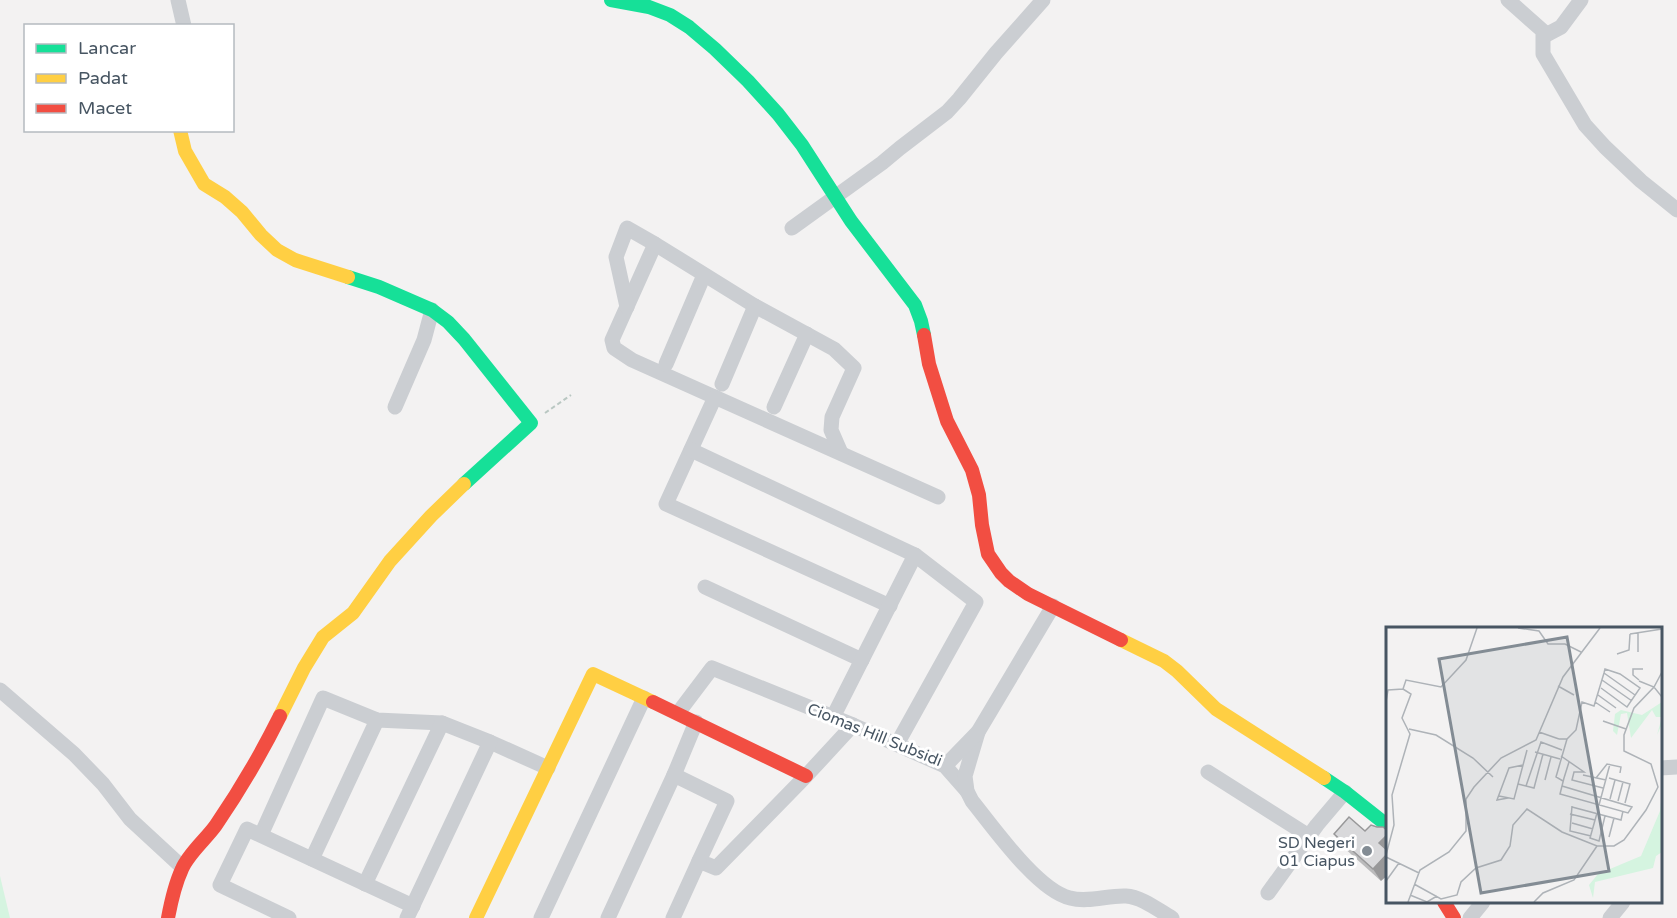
<svg xmlns="http://www.w3.org/2000/svg" width="1677" height="918" font-family="'Varela Round',sans-serif">
<style>
.green{fill:#d5f4e0}
.lines{fill:none;stroke-linecap:round;stroke-linejoin:round}
.path{stroke:#b9c7c2;stroke-width:2;stroke-dasharray:4.5 3;stroke-linecap:butt}
.street{stroke:#cbced2;stroke-width:15}
.fast{stroke:#16e098;stroke-width:14}
.slow{stroke:#ffcf43;stroke-width:14}
.jam{stroke:#f24e42;stroke-width:14}
.wall{fill:#bbbbbc}
.shaded-wall{fill:#989899}
.building{fill:#d9d9db;stroke:#989899;stroke-width:1.5}
.poi-dot{fill:#838c94;stroke:#fff;stroke-width:2}
.labels{text-anchor:middle;stroke-width:6;stroke-linejoin:round;paint-order:stroke}
.street-label{font-size:16px;fill:#475562;stroke:#fff}
.poi-label{font-size:16px;fill:#475562;stroke:#fff;text-anchor:end}
.inset-road{fill:none;stroke:#aeb3b8;stroke-width:1.5}
.view{fill:#838c94;fill-opacity:0.15;stroke:#838c94;stroke-width:3}
.inset-edge{fill:none;stroke:#475562;stroke-width:3}
</style>
<rect width="100%" height="100%" fill="#f3f2f2"/>
<polygon class="green" points="0,876 10,918 0,918"/>
<g class="lines">
<polyline class="path" points="545,413 571,395"/>
<g class="street">
<polyline points="178,0 184,26"/>
<polyline points="1508,0 1543,31 1543,54 1585,125 1605,147 1641,181 1677,210"/>
<polyline points="1544,36 1561,27 1581,0"/>
<polyline points="792,228 882,163 900,148 947,112 959,99 996,53 1043,0"/>
<polyline points="655,244 612,340 614,348 632,360 938,497"/>
<polyline points="627,307 616,257 627,228 655,244 755,306 834,349 854,368 832,417 831,430 841,453"/>
<polyline points="666,364 704,275"/>
<polyline points="722,384 755,306"/>
<polyline points="715,397 666,504 890,606"/>
<polyline points="395,407 424,340 432,310"/>
<polyline points="774,407 807,334"/>
<polyline points="691,450 915,555 976,602 897,744"/>
<polyline points="705,587 862,660"/>
<polyline points="0,690 74,754 103,784 130,819 182,867"/>
<polyline points="678,713 712,668 853,725 945,766 967,791"/>
<polyline points="833,717 915,555"/>
<path d="M978,732l-13,44 2,15 5,10c21,26 66,90 98,97 19,5 38,-3 56,-2 16,1 32,14 46,22"/>
<polyline points="945,766 978,732 1053,606"/>
<polyline points="1660,768 1677,767"/>
<polyline points="1208,772 1309,836"/>
<polyline points="674,775 696,722"/>
<polyline points="261,835 323,698 377,720 442,723 490,742 548,768"/>
<polyline points="312,859 377,720"/>
<polyline points="365,884 442,723"/>
<polyline points="1268,893 1317,825 1345,792"/>
<polyline points="289,918 220,885 247,829 413,906"/>
<polyline points="407,918 490,742"/>
<polyline points="541,918 644,698"/>
<polyline points="608,918 674,775 727,801 699,861 716,868 806,776 853,725"/>
<polyline points="673,918 699,861"/>
<polyline points="1470,918 1483,902"/>
<polyline points="1610,918 1623,902"/>
</g>
<g class="fast">
<polyline points="611,0 649,7 670,15 689,27 715,49 748,81 778,114 802,145 851,221 915,305 921,321 924,335"/>
<polyline points="348,277 379,287 432,310 448,322 464,339 531,423 464,484"/>
<polyline points="1324,778 1345,792 1388,826"/>
</g>
<g class="slow">
<polyline points="180,130 185,151 204,184 225,197 242,212 261,235 277,250 295,260 348,277"/>
<polyline points="1121,640 1164,661 1177,671 1216,709 1324,778"/>
<polyline points="280,716 304,668 323,637 353,613 390,561 431,516 464,484"/>
<polyline points="476,918 593,674 653,702"/>
</g>
<g class="jam">
<polyline points="924,335 929,364 947,421 972,470 979,495 982,525 988,554 1001,573 1009,581 1028,594 1121,640"/>
<polyline points="653,702 806,776"/>
<polyline points="1444,902 1454,918"/>
<path d="M168,918c3,-16 7,-34 14,-49 6,-15 25,-31 34,-44 24,-35 45,-71 64,-109"/>
</g>
</g>
<polygon class="wall" points="1365,831 1381,881 1342,846 1334,834"/>
<polygon class="shaded-wall" points="1388,834 1388,875 1381,881 1373,869 1379,843"/>
<polygon class="building" points="1349,817 1365,831 1371,825 1377,827 1383,827 1388,831 1388,834 1379,843 1388,851 1388,853 1373,869 1334,834"/>
<circle class="poi-dot" cx="1367" cy="851" r="6"/>
<g class="labels">
<g class="street-label">
<text transform="translate(875 734) rotate(22)" y="6">Ciomas Hill Subsidi</text>
</g>
<g class="poi-label">
<text x="1355" y="848">SD Negeri<tspan x="1355" dy="18">01 Ciapus</tspan></text>
</g>
</g>
<g transform="translate(1386 627)">
<rect width="276" height="276" fill="#f3f2f2"/>
<path d="M276,75v22l-5,11 5,-18h-6l-4,-7 -21,28 -4,-25 -6,1 -4,21 -4,-4 2,-17 6,-4 21,5zM276,166v59l-6,4 -3,12 -58,14 -2,16 -4,-13 9,-11 43,-18 19,-45z" fill="#d5f4e0"/>
<path class="inset-road" d="M132,1l21,3 9,13h17l16,8M252,6v19M244,7l32,-5M231,27l12,-4 1,-16M218,46l31,22M216,53l30,21M253,53l-6,-5v-6h10M253,54l15,6 8,10M172,59l16,9M215,61l26,19 13,-19 -20,-14 -15,-5 -1,4M212,68l18,13M0,74l2,-11 15,-1 3,-9 35,7 25,-27 11,-32M209,75l15,10M217,94l23,8M23,102l27,6 37,23 20,19M153,105l20,7M173,112h8l9,-9 6,-28 12,4 10,-33M149,125l25,7M175,129l23,16h-10l-2,8 31,8M197,148l23,5M210,151l11,-14 14,3 -1,6M223,151l21,6 -5,19M159,153l6,-23M177,154l-7,-4 11,-38M132,157l16,4 9,-34M140,159l15,-44 21,8M176,159l70,21 -4,6 -68,-19 4,-16 5,-16M113,169l15,3 13,-49M122,171l-11,2 12,-32 14,-3M224,172l5,-19M232,174l5,-19M213,178l11,-41M186,179l-2,25 21,5M186,180l49,13 2,-9M211,186l-7,25 9,3 6,-25M184,187l25,6M186,196l21,6M223,210l5,-19M0,228l8,-30 -2,-30 18,-61 -8,-16 9,-24 -8,-5M0,230l33,16M0,254l13,-18M28,257l27,15 16,-4 4,-13 15,-14 25,-8 9,-14 3,-21 14,-16 35,23 35,14h17l10,-6 22,-30 12,-23 -7,-23 -27,-13v-16l10,-27 20,-21 8,-15M24,268l17,7 10,-6M22,275l12,-32 29,-18 17,-21v-32l8,-12 27,-29 35,-18 27,-63 37,-49M148,275l9,-9 31,-13 23,-34"/>
<path class="view" d="M181,10l42,234 -128,22 -42,-234z"/>
<rect width="276" height="276" class="inset-edge"/>
</g>
<rect x="24" y="24" width="210" height="108" fill="#ffffff" stroke="#b5bbc0" stroke-width="1.5"/>
<rect x="36" y="44" width="30" height="9" fill="#16e098" stroke="#b5bbc0" stroke-width="1.5"/>
<text x="78" y="54" font-size="18" fill="#475562">Lancar</text>
<rect x="36" y="74" width="30" height="9" fill="#ffcf43" stroke="#b5bbc0" stroke-width="1.5"/>
<text x="78" y="84" font-size="18" fill="#475562">Padat</text>
<rect x="36" y="104" width="30" height="9" fill="#f24e42" stroke="#b5bbc0" stroke-width="1.5"/>
<text x="78" y="114" font-size="18" fill="#475562">Macet</text>
</svg>
